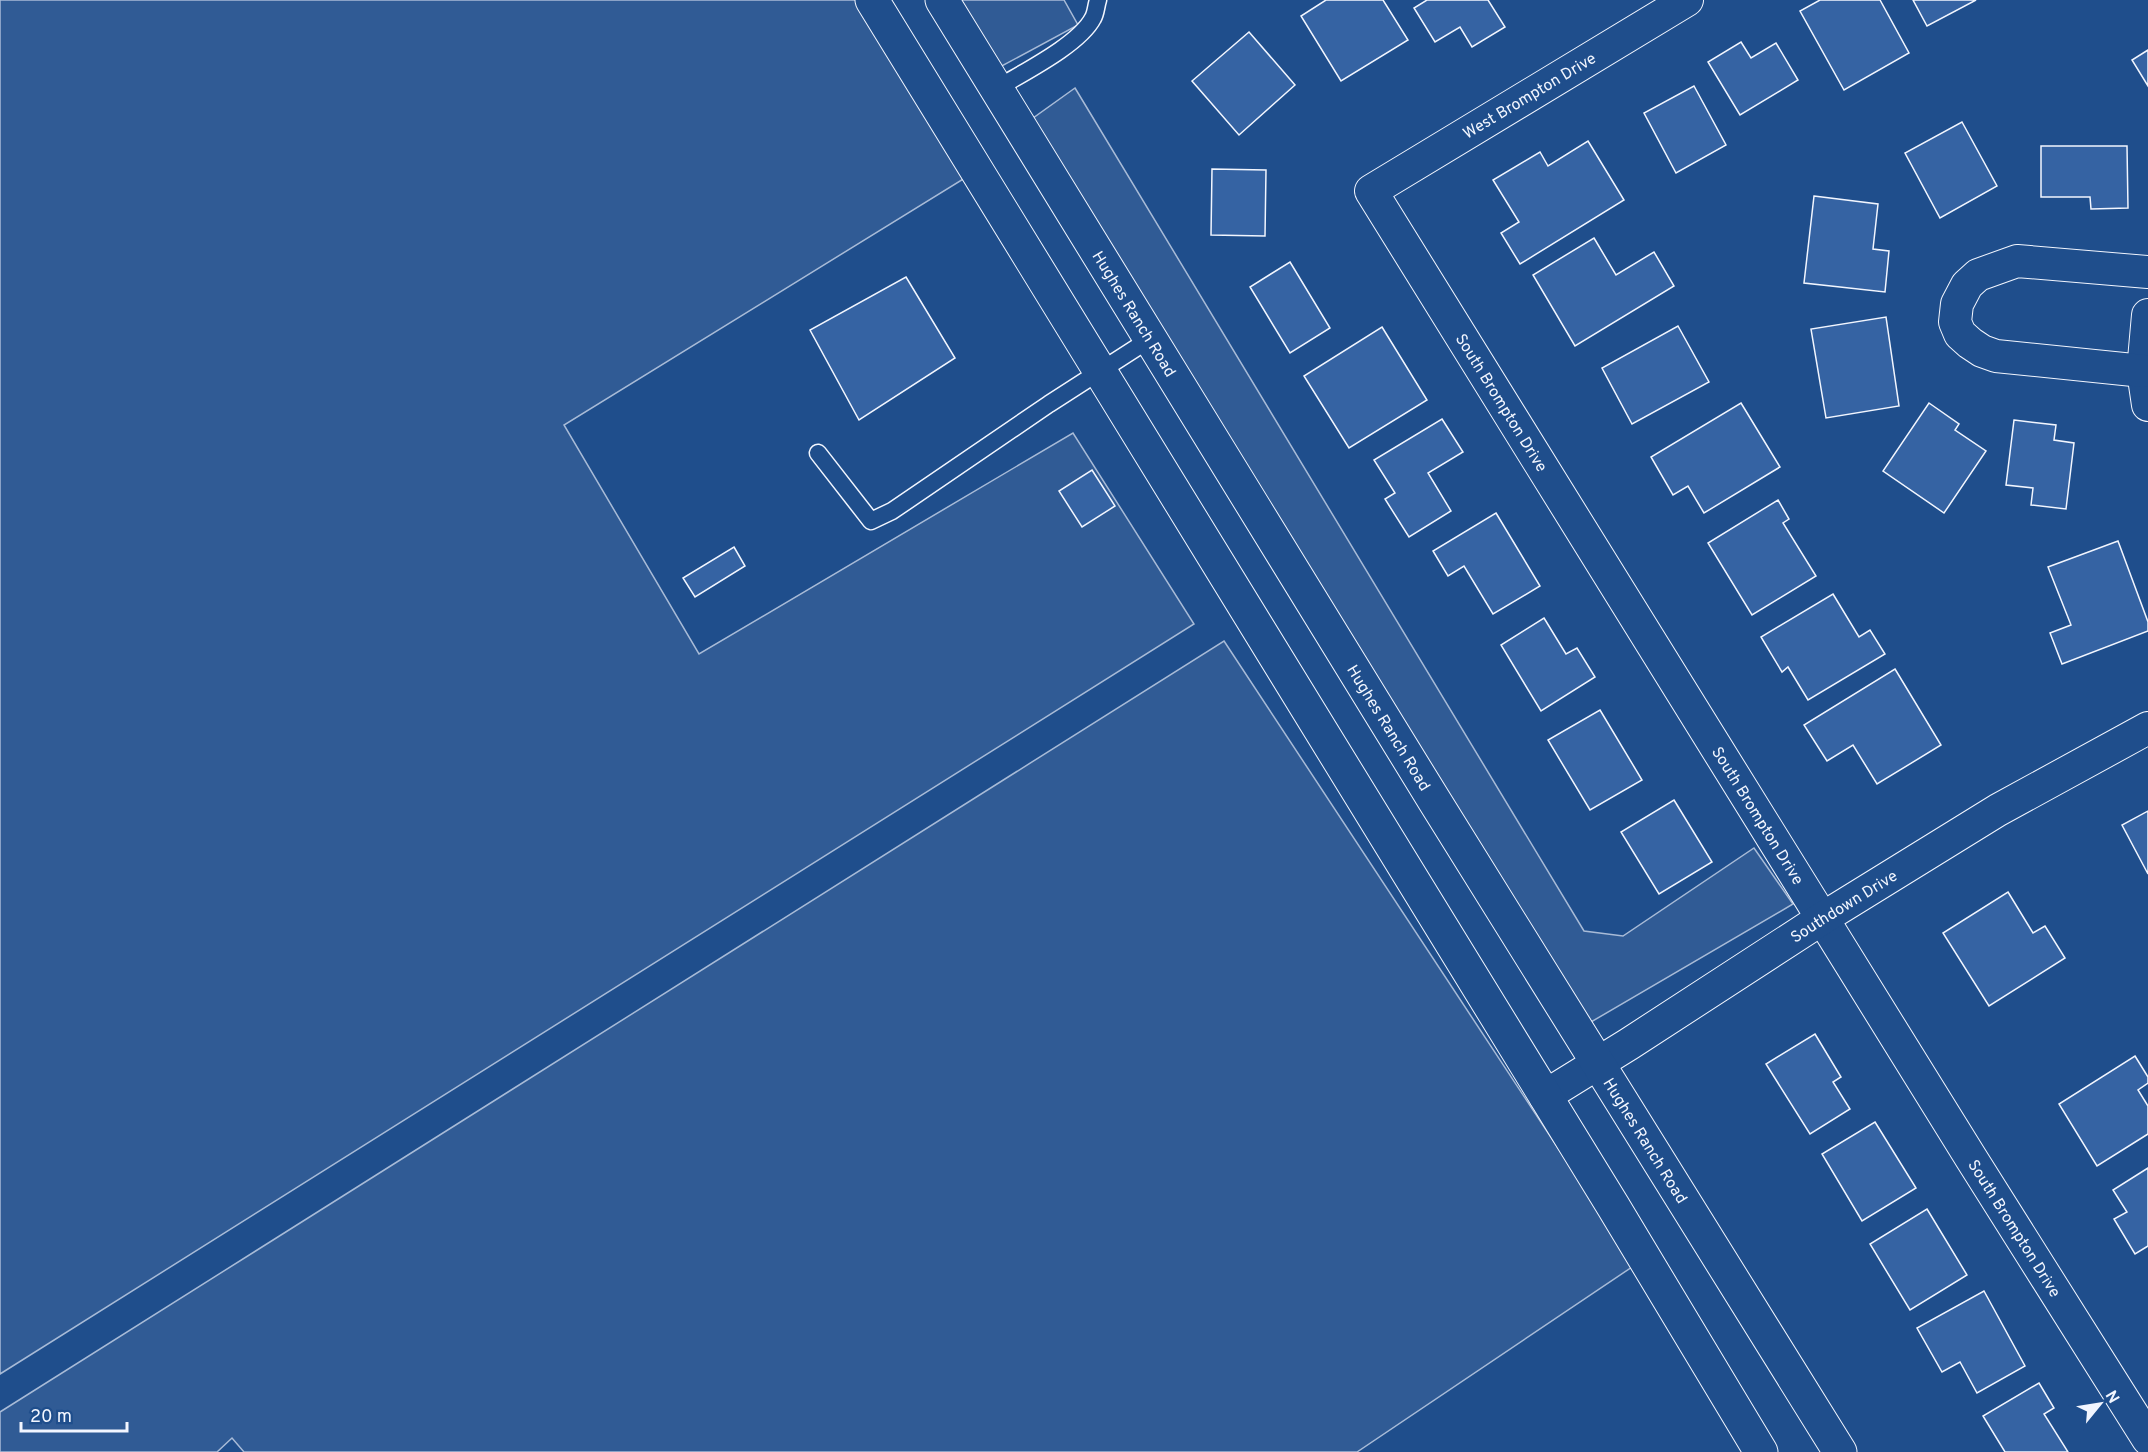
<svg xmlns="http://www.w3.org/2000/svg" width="2148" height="1452" font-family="Overpass,sans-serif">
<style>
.green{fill:#305b95;stroke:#a8bbd7;stroke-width:1.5}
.building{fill:#3563a3;stroke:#f2f6ff;stroke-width:1.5}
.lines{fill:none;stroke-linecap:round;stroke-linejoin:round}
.service-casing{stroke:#f2f6ff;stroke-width:19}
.minor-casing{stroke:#f2f6ff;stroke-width:34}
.tertiary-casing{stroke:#f2f6ff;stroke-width:35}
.service{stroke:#1f4e8c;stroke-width:16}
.minor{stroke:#1f4e8c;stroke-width:32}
.tertiary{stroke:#1f4e8c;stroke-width:33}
.labels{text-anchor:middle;stroke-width:4.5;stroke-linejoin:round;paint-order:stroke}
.street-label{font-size:16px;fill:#f2f6ff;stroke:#1f4e8c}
</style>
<rect width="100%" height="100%" fill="#1f4e8c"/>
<g class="green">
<polygon points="0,0 857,0 965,178 564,425 699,654 1073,433 1194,624 0,1374"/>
<polygon points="952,0 1064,0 1078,25 998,68"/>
<polygon points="1075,88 1584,931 1623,936 1754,848 1793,904 1579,1029 1029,121"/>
<polygon points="1224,641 1635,1265 1357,1452 244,1452 232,1438 217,1452 0,1452 0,1412"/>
</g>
<g class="building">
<polygon points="1326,0 1383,0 1408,40 1341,81 1301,16"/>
<polygon points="1427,0 1488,0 1505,27 1472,47 1460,27 1435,42 1414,8"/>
<polygon points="1820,0 1880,0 1909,53 1844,90 1800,11"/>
<polygon points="1913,0 1976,0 1927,26"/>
<polygon points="1249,32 1295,85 1239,135 1192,81"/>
<polygon points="1741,42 1751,58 1776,43 1798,80 1740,115 1708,62"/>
<polygon points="2148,50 2148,86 2132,60"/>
<polygon points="1694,86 1726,145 1676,173 1644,113"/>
<polygon points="1962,122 1997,186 1940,218 1905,153"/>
<polygon points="1588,141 1624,200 1520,264 1501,233 1519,222 1493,180 1540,152 1548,166"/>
<polygon points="2041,146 2127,146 2128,208 2091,209 2090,197 2041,197"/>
<polygon points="1212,169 1266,170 1265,236 1211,235"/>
<polygon points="1814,196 1878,204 1873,249 1889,251 1885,292 1804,283"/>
<polygon points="1594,238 1616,275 1654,252 1674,286 1575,346 1533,275"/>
<polygon points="1290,262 1330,328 1290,353 1250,287"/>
<polygon points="906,277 955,358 859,420 810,330"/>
<polygon points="1886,317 1899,406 1826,418 1811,329"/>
<polygon points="1678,326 1709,382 1632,424 1602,368"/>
<polygon points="1382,327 1427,400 1349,448 1304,376"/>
<polygon points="1741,403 1780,467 1704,513 1688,486 1673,495 1651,457"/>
<polygon points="1929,403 1959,424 1955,430 1986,451 1944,513 1883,471"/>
<polygon points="1442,419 1463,452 1428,473 1451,511 1409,537 1385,499 1395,493 1374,460"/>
<polygon points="2014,420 2056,425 2054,440 2074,443 2066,509 2031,505 2033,488 2006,485"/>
<polygon points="1092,470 1115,506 1082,527 1059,491"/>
<polygon points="1778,500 1789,519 1783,523 1816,576 1752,615 1708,543"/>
<polygon points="1496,513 1540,586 1493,614 1464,566 1448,576 1433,551"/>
<polygon points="2118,541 2148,622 2148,631 2062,664 2050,633 2071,625 2048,567"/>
<polygon points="734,547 745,566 695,597 683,578"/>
<polygon points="1833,594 1859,637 1870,630 1885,654 1808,700 1788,667 1782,672 1761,637"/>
<polygon points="1544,618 1566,654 1577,648 1595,677 1541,711 1501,645"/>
<polygon points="1895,669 1941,745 1877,784 1853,745 1827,761 1804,725"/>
<polygon points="1600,710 1642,780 1590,810 1548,740"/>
<polygon points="1674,800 1712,862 1659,894 1621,832"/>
<polygon points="2148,811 2148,874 2122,825"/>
<polygon points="2008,892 2033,933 2045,926 2065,958 1989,1006 1943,933"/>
<polygon points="1815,1034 1841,1077 1833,1082 1850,1109 1810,1134 1766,1064"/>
<polygon points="2135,1056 2148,1077 2148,1083 2138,1090 2148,1106 2148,1134 2097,1166 2059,1104"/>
<polygon points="1875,1122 1916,1188 1862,1221 1822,1154"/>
<polygon points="2148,1168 2148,1246 2135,1254 2114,1219 2127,1212 2113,1190"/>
<polygon points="1927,1209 1967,1275 1910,1310 1870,1244"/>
<polygon points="1984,1291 2025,1366 1977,1393 1960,1362 1942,1372 1917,1328"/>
<polygon points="2039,1383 2054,1408 2044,1414 2068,1452 2005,1452 1983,1416"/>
</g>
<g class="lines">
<g class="service-casing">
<g id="service">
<path d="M996,89c26,-16 83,-44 97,-71 3,-5 3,-12 5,-18"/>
<polyline points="818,453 871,521 892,511 1049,404 1150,339"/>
</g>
</g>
<g class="minor-casing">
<g id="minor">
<path id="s1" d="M1687,0l-316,191 600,967 177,281"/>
<polyline points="2148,315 2143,371 2148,405"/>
<polyline points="2143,371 1996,356 1982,351 1970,343 1960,334 1955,322 1957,304 1967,285 1978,275 2017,261 2148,272"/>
<path id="s2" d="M1545,1096l84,-52 194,-126 175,-108 150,-82"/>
</g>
</g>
<g class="tertiary-casing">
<g id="tertiary">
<polyline points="872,0 1613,1206 1761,1452"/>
<path id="s3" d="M942,0l492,800 406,652"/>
</g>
</g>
<use href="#service" class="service"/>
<use href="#minor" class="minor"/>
<use href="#tertiary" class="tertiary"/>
</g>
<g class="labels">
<g class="street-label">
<text transform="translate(1529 95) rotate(-31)" y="6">West Brompton Drive</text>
<text dy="6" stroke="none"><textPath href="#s3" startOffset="368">Hughes Ranch Road</textPath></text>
<text dy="6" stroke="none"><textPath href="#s1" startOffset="618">South Brompton Drive</textPath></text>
<text dy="6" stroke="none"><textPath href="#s3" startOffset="854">Hughes Ranch Road</textPath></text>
<text dy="6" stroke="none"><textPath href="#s1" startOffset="1104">South Brompton Drive</textPath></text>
<text dy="6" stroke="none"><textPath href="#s2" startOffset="354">Southdown Drive</textPath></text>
<text dy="6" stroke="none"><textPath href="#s3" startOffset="1340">Hughes Ranch Road</textPath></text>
<text dy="6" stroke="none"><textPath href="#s1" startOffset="1590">South Brompton Drive</textPath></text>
</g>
</g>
<g transform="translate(2100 1404) rotate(60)" stroke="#1f4e8c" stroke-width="4.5" paint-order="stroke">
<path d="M0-4.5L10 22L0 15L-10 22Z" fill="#f2f6ff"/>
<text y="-9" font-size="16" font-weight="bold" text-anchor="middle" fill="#f2f6ff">N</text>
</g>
<path d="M21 1422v9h106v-9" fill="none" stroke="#f2f6ff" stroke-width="3"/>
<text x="30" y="1422" font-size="18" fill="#f2f6ff" stroke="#1f4e8c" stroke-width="4.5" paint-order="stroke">20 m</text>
</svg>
